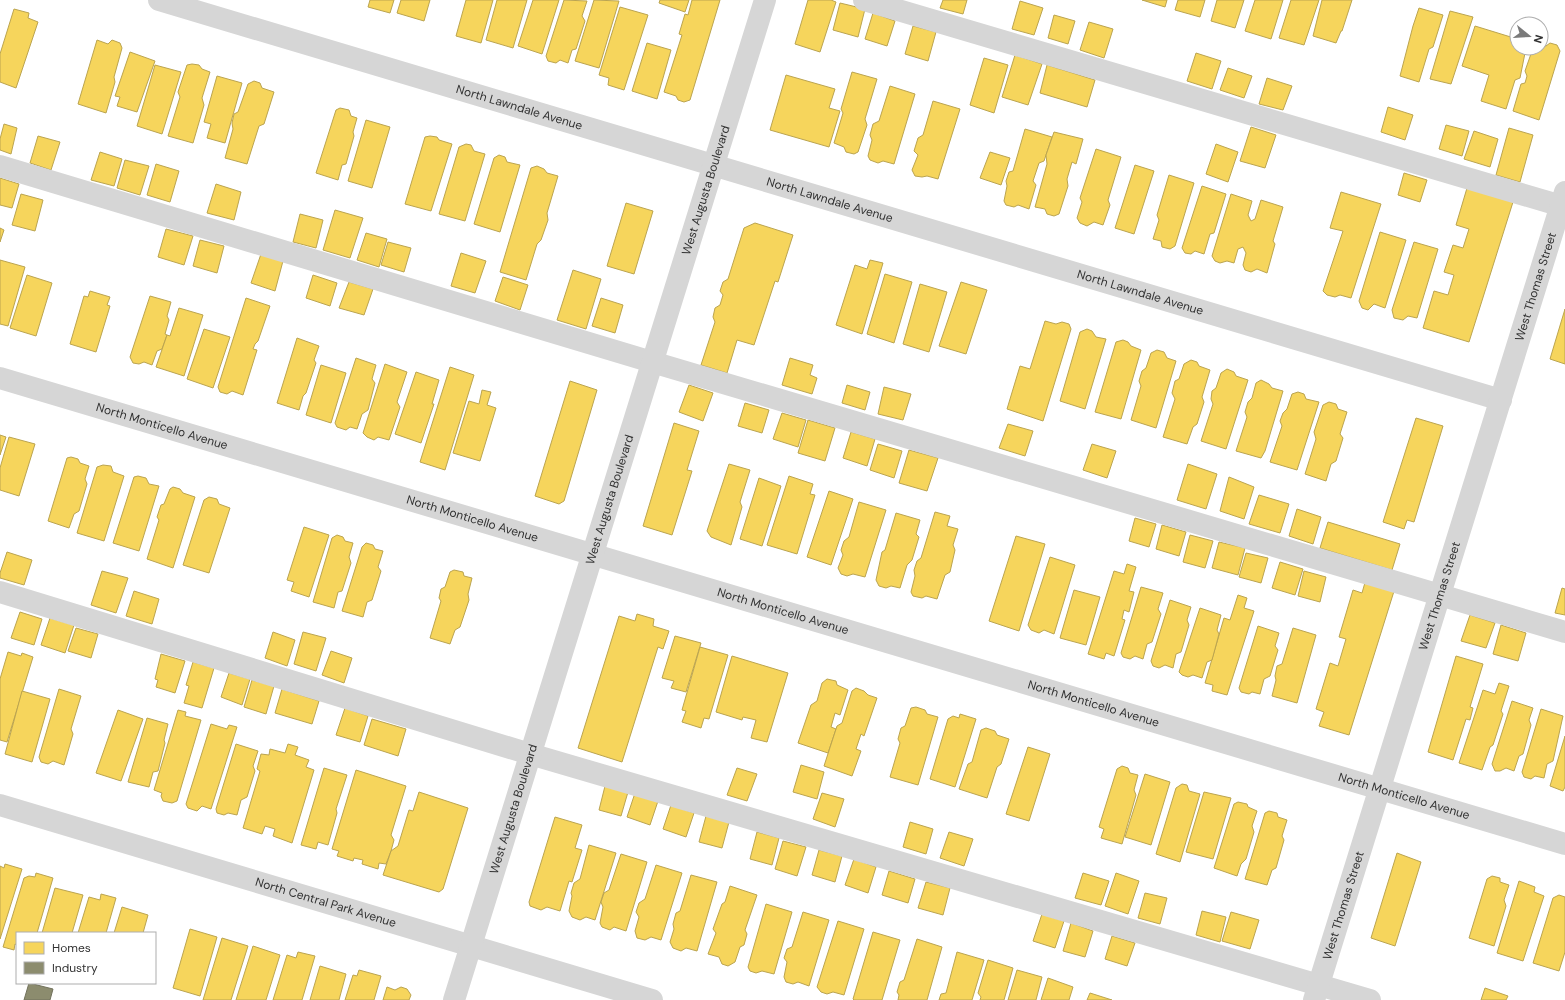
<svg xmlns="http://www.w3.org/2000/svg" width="1565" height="1000" font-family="'DM Sans',sans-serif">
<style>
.homes{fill:#f6d55c;stroke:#bba44f}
.industry{fill:#8c8c6e;stroke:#71715c}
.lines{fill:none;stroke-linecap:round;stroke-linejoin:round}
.minor{stroke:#d6d6d6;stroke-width:22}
.labels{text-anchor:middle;stroke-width:4;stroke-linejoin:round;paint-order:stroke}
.street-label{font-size:12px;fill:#323232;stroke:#fff}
</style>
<rect width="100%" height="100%" fill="#fff"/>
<g class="homes">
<polygon points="370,0 394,0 390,13 368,7"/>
<polygon points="401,0 430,0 424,21 397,13"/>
<polygon points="466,0 493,0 481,43 456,36"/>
<polygon points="497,0 527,0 513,48 486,40"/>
<polygon points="533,0 559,0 542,54 518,46"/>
<polygon points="564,0 587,1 582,16 585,21 576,49 572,50 568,63 560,60 556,63 548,61 546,56"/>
<polygon points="594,0 619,1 599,68 575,61"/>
<polygon points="660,0 689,0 685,12 659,3"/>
<polygon points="692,0 720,0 690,100 684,102 678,100 676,96 664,92 682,35 679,34 685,14 688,15"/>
<polygon points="808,0 831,0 836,2 820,52 795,44"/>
<polygon points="943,0 967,0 963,14 940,8"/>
<polygon points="1142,0 1167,0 1165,7"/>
<polygon points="1178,0 1205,0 1200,17 1175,10"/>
<polygon points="1217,0 1244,0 1235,28 1211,21"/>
<polygon points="1255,0 1283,0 1271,39 1245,31"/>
<polygon points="1291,0 1319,0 1304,45 1279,38"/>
<polygon points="1322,0 1352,0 1342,31 1341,31 1336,43 1313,36"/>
<polygon points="1020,1 1043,8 1034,35 1012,29"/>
<polygon points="840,3 865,9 858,37 833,30"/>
<polygon points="620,7 648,15 624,90 608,85 609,78 599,75"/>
<polygon points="1419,8 1443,15 1433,47 1429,49 1419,82 1400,76 1413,26"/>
<polygon points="14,9 29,13 28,18 38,22 16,88 0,82 0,54"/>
<polygon points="1450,11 1473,17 1451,84 1430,79"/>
<polygon points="873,13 895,21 887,46 865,39"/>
<polygon points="1054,15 1075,21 1068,44 1048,38"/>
<polygon points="1089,22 1113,29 1104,58 1080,50"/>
<polygon points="913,26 936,32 928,61 905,54"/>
<polygon points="1475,26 1514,38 1517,35 1517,48 1526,48 1520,78 1515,80 1506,109 1481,101 1489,75 1462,66"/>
<polygon points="97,40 108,44 112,40 120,43 122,48 114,77 115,82 106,113 78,104"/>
<polygon points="647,43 671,50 657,99 632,91"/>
<polygon points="1550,43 1557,45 1560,51 1539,120 1513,111 1521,84 1525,83 1527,76 1525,71 1533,48 1541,48 1541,44 1546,46"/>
<polygon points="130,52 155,61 137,112 117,106 120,97 115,96"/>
<polygon points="1196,53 1221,61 1212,89 1187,81"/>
<polygon points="1015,55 1042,64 1028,105 1002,97"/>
<polygon points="984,58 1008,65 994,113 970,105"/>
<polygon points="192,64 199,65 202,69 210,72 202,98 204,105 193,143 168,136 180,97 178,92 187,65"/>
<polygon points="155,65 181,72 162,134 137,126"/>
<polygon points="1047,65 1095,80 1087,107 1040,93"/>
<polygon points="1228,68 1252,76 1244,98 1220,90"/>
<polygon points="852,72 877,79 865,119 867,125 858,152 854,154 846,152 844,147 834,143 843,113 841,109"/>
<polygon points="786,75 835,89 829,108 840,111 829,147 770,130"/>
<polygon points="217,76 242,83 225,143 207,138 211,124 204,122"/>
<polygon points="1267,78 1292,86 1283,110 1259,104"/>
<polygon points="254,81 260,83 262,88 274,92 264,124 259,126 247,164 225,158 233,129 232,123 234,114 238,112 248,84"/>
<polygon points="890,86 915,94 894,164 883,161 878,163 870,160 868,156 872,140 870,135 873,124 879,121"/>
<polygon points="933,101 960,109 938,179 927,176 922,177 915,176 912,170 918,155 914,151 918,138 923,135"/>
<polygon points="1388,107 1413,115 1405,140 1381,132"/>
<polygon points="340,108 349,110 351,116 357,118 353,132 354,136 346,164 342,165 338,180 316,173 336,110"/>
<polygon points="366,120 390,127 372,188 348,181"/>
<polygon points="4,124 17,128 11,154 0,150 0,139"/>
<polygon points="1446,125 1469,131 1462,156 1439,149"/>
<polygon points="1251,127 1276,135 1265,168 1240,161"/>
<polygon points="1509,128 1533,135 1520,182 1496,175"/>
<polygon points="1025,129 1052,137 1044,161 1039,163 1033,181 1036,185 1029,209 1018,205 1014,207 1006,205 1004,201 1007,186 1006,181 1009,172 1013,171"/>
<polygon points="1474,131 1498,139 1490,167 1464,159"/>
<polygon points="1054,132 1083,139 1076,164 1072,162 1067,179 1068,186 1059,214 1054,216 1047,214 1045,209 1035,207 1047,164 1046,155"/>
<polygon points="38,136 60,142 51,170 30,163"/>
<polygon points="430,136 437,137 439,140 452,144 431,211 405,204 425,137"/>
<polygon points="466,144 471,145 474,151 485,154 465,221 439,214 459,147"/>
<polygon points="1216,144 1238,152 1228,182 1206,174"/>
<polygon points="1096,149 1121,157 1108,200 1110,205 1103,225 1094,222 1087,226 1080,223 1077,218 1082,202 1080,198"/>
<polygon points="100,152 122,159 114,186 91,180"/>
<polygon points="990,152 1010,158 1001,185 980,178"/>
<polygon points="499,155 505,157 507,162 520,165 500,232 474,224 494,158"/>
<polygon points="125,160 149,166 140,195 117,188"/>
<polygon points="156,164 179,171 170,202 147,195"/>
<polygon points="1135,165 1154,171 1134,234 1115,228"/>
<polygon points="537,166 544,169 547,173 558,176 547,213 548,220 541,240 537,244 526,280 500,272 531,168"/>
<polygon points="1404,173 1427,180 1420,202 1398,195"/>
<polygon points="1169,175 1194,183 1175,246 1170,249 1162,247 1161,241 1153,239 1159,220 1157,215"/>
<polygon points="0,178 19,184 12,208 0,205"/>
<polygon points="216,184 241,192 234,220 207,213"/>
<polygon points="1202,186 1226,194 1214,233 1210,234 1204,254 1195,251 1191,254 1185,253 1182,248"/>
<polygon points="1467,188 1513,202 1469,342 1423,328 1434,291 1448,295 1454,275 1444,272 1453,245 1463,248 1469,229 1456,225"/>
<polygon points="1341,192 1381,204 1351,298 1340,295 1335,297 1327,295 1323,291 1343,231 1330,228"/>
<polygon points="21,194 43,200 35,231 12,225"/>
<polygon points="1231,194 1252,201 1248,215 1251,221 1255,219 1261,200 1283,207 1273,241 1275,244 1267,273 1257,269 1251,272 1245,270 1243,265 1246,253 1243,247 1238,249 1234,263 1227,261 1220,263 1215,261 1212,256"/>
<polygon points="626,203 653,211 634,274 607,266"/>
<polygon points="335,210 363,218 350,258 323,250"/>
<polygon points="300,214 323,220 316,248 293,242"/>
<polygon points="755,223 793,235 778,282 775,281 754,345 737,340 727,373 701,365 715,322 713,317 715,308 720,305 723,295 720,291 723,282 728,279 744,228"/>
<polygon points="0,228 4,230 0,242"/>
<polygon points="166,229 193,236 184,265 158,257"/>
<polygon points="1380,232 1406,240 1385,308 1374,304 1368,310 1362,308 1359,301"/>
<polygon points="366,233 387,239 379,267 357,260"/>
<polygon points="200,240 224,246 217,273 193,266"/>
<polygon points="388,242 411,248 404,272 381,265"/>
<polygon points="1414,242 1438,249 1417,318 1408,316 1403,320 1394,318 1392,310"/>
<polygon points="461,253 486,261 475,293 451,286"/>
<polygon points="261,254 283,261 275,291 251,283"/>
<polygon points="0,260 25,267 8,326 0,324"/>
<polygon points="870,260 883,263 862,334 836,325 855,265 867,269"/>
<polygon points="573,270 601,279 586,329 557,320"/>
<polygon points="885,274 912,282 894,343 867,334"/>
<polygon points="27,275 52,283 36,336 10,328"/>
<polygon points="313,275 337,283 330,306 306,298"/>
<polygon points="503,277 528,285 520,310 495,301"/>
<polygon points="349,282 373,289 364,315 339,308"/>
<polygon points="961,282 987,290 966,354 939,346"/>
<polygon points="920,284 947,292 929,352 903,344"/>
<polygon points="90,291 110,297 107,305 110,306 96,352 70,344 84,296 88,297"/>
<polygon points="150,296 171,302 167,316 169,320 165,334 167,335 162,349 157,351 152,365 144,362 139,364 133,363 130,357"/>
<polygon points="246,298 270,306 258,341 255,344 253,349 257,350 243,395 232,391 227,394 220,392 218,387"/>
<polygon points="601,298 623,305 615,333 592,326"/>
<polygon points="179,308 203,315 184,376 156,367 167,335 170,336"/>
<polygon points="1565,309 1565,364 1550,359"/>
<polygon points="1045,321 1056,324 1062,322 1069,324 1071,329 1043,421 1007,409 1020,366 1030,369"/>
<polygon points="204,329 230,337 213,388 187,379"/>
<polygon points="1087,329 1092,331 1096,337 1106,339 1085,409 1060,401 1080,332"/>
<polygon points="297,338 319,346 314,360 316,363 306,393 303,396 299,410 277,403"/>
<polygon points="1123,340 1128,342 1131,346 1141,350 1121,419 1095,412 1116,342"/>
<polygon points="1157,350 1164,352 1167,358 1176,361 1156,428 1131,420 1141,386 1139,381 1142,371 1146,368 1151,353"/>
<polygon points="356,358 376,365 372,379 375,383 368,410 362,414 357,429 350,427 346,430 337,427 335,423"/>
<polygon points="790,358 813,365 810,375 817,378 812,394 782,385"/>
<polygon points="1191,360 1197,362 1199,366 1210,370 1202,397 1204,402 1197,424 1193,427 1187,444 1163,437 1175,399 1172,393 1175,381 1179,379 1184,364"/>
<polygon points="385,364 407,372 397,402 400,407 389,440 378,437 374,440 367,437 363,433"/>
<polygon points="321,365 346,373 331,423 306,415"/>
<polygon points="450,367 474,375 445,470 420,462"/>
<polygon points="1227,369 1234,372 1236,376 1248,380 1226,449 1201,441 1213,404 1211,399 1212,391 1216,388 1221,373"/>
<polygon points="416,372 439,380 432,404 434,404 421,443 395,434"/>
<polygon points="1261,380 1269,384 1272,388 1283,391 1265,451 1261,458 1236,451 1247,417 1245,412 1248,402 1252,398 1256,383"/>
<polygon points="570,381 597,390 564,501 559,504 535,496"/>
<polygon points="689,385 713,393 703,421 679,412"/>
<polygon points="847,385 870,392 865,410 842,403"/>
<polygon points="884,387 911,394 903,420 878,414"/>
<polygon points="482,390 491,392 487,405 496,408 480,461 453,453 469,401 479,404"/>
<polygon points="1298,392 1304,394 1306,399 1319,402 1297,470 1270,462 1282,426 1280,421 1283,413 1287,409 1292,394"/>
<polygon points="1329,402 1336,404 1338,409 1347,412 1340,434 1343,438 1336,461 1331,464 1326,481 1305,474 1316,439 1314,432 1323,405"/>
<polygon points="745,403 769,410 762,433 738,426"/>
<polygon points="782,413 806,420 798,447 773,439"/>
<polygon points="1416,418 1443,426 1414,522 1407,520 1404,529 1383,522"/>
<polygon points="808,420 835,428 825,461 798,453"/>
<polygon points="674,423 699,431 687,470 692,471 672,535 643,526"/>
<polygon points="1008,424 1033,431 1025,456 999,448"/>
<polygon points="851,432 875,439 867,466 843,458"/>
<polygon points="0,435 6,437 0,455"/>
<polygon points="9,437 35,444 19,496 0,490 0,468"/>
<polygon points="878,444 902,451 894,478 870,470"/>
<polygon points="1092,444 1116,451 1107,478 1083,470"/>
<polygon points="909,450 938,458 927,491 899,483"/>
<polygon points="71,457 78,459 80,463 89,466 85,479 87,484 79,511 74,514 69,528 48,521 67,458"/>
<polygon points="729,464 750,470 740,502 742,507 731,545 711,537 707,531"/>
<polygon points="1188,464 1217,474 1206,509 1177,500"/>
<polygon points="103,465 111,466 113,472 124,476 104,541 77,533 97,467"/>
<polygon points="138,476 146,478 149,484 159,486 139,551 113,543 134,477"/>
<polygon points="789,476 813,484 810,494 815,495 797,554 767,545"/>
<polygon points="1229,477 1254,487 1244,519 1220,511"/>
<polygon points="759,478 781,486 762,546 740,539"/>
<polygon points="173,487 180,489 183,493 195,497 173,568 147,559 159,520 157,517 161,505 164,504 170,489"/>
<polygon points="829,491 853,499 831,565 807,557"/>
<polygon points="1259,495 1289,504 1280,533 1249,524"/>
<polygon points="209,497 217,499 219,504 230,508 209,573 183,565 204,500"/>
<polygon points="859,502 886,510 865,577 853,574 847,576 841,574 838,568 843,555 841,550 844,541 849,537"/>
<polygon points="1297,509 1321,517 1313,544 1289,536"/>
<polygon points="935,512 950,516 947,526 958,529 953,545 955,550 950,572 945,575 937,599 926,596 922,598 913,596 911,592 915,576 914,570 917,561 921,558"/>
<polygon points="896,513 920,520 916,534 919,537 912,560 907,565 900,588 891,586 886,588 879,586 876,580 882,552 885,550"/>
<polygon points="1135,518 1156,524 1149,547 1129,541"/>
<polygon points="1328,522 1400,544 1392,570 1320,548"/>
<polygon points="1162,525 1186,532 1179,556 1156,549"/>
<polygon points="304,527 329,535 309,597 291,591 294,582 287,580"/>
<polygon points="337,535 343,537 345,541 353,543 349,557 351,563 342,591 338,592 334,608 313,602 332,538"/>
<polygon points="1190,535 1213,541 1205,568 1183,562"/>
<polygon points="1016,536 1045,544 1019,631 989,621"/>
<polygon points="1219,542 1245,548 1238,575 1212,568"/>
<polygon points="366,543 373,545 375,549 383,551 378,567 381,571 372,600 367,602 363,617 342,611 362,547"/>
<polygon points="7,552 32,560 24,585 0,578 0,573"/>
<polygon points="1246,553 1268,558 1261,583 1239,577"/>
<polygon points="1050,557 1075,565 1054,634 1044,630 1039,633 1031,630 1028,625"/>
<polygon points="1280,562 1303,569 1295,595 1272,588"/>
<polygon points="1127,564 1136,567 1129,591 1134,592 1129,612 1124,610 1122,619 1125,620 1114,656 1106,653 1104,659 1088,654 1114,571 1124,574"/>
<polygon points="454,570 463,572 464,576 472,578 468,594 469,600 460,627 455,630 450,644 430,638 441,601 439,598 441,589 445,587 450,572"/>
<polygon points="102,571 128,578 116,613 91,605"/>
<polygon points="1304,571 1326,577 1320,602 1298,596"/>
<polygon points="1366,579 1395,588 1349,735 1319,726 1324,712 1316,709 1330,663 1338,666 1346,639 1339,637 1353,590 1362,593"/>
<polygon points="1141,587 1163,593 1158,609 1161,614 1152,642 1147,644 1143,659 1135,656 1130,659 1123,657 1121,653"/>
<polygon points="1562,588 1565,589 1565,615 1555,613"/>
<polygon points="1074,590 1100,597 1086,645 1060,638"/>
<polygon points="134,591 159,599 152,624 126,616"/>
<polygon points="1238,595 1247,598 1244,608 1254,611 1227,695 1212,691 1213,685 1205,683 1224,618 1230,620"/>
<polygon points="1170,600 1191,607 1187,620 1189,625 1181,652 1176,654 1173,668 1165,665 1159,668 1153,666 1151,661"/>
<polygon points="1200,608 1221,615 1217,630 1219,634 1212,660 1207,662 1202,678 1193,675 1188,677 1182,675 1179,672"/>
<polygon points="20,612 42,619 34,645 11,638"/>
<polygon points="637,614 654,619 653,626 669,631 663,649 658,647 622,762 578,748 619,616 635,621"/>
<polygon points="1470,615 1495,623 1486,648 1461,641"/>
<polygon points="50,618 74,625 65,653 41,645"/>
<polygon points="1501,625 1526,633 1518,661 1493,654"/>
<polygon points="1258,626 1279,633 1275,646 1278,650 1270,676 1264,679 1260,694 1252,692 1249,694 1241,692 1239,688"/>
<polygon points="76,628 98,634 91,658 68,651"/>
<polygon points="1293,628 1316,635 1297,703 1272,696 1276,680 1275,676 1277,666 1282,664"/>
<polygon points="273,632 295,640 287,666 265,658"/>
<polygon points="303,632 326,638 316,671 294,664"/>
<polygon points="675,636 701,643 686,692 671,688 674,681 662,678"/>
<polygon points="700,647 728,655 709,719 704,718 701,728 682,722 686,711 682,710"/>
<polygon points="331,651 352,658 344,683 322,675"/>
<polygon points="8,652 21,656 22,653 33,657 7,742 0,740 0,679"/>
<polygon points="161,654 185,661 175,693 156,687 158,680 155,679"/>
<polygon points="732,656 788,673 767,742 751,738 756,720 743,717 742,720 716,712"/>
<polygon points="1456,656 1483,664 1470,707 1473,708 1470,720 1466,719 1453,760 1428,752"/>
<polygon points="193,662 214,668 202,708 184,703 189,686 186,685"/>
<polygon points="229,673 250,679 242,705 221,697"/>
<polygon points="827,679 836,681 837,685 848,690 840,715 835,713 831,727 836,729 828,753 798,743 811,705 817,701 822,683"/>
<polygon points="252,680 274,686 266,714 244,707"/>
<polygon points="1499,683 1509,686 1501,711 1503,714 1493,745 1490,747 1482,770 1459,763 1483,690 1495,694"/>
<polygon points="856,688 864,691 868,695 877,698 864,736 861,734 856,749 861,751 852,776 824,766 837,726 842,723 852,691"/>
<polygon points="59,689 81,696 71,729 73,734 64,765 53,761 48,764 41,762 39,757"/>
<polygon points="282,689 319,701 312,724 275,713"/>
<polygon points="22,691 50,699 32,762 5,754"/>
<polygon points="1512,701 1533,708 1529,720 1531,725 1523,754 1519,756 1514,771 1506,768 1500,771 1495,771 1492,764"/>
<polygon points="916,707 925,710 927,714 938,717 918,785 890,777 900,743 898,739 901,728 905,726 911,708"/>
<polygon points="345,708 368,716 360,742 336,735"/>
<polygon points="1541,709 1563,716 1553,761 1547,764 1544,778 1535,776 1531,779 1524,777 1522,772"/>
<polygon points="118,710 143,719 121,781 96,773"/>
<polygon points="178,710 186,712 185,716 201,720 177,801 172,803 163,801 161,796 162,793 154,790"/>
<polygon points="960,714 976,719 955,787 930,779 948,719 953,716 959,718"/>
<polygon points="147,718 168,724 164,740 165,743 158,771 153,772 149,787 128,782"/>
<polygon points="372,719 406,729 398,756 364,745"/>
<polygon points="211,724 227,729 229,725 237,727 211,809 202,806 197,811 188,808 186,804"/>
<polygon points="986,728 995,731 997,735 1009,739 1001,764 997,767 987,798 959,789 968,764 972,762 981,730"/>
<polygon points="1565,736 1565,787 1563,791 1550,786"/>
<polygon points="236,744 258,751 253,766 255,771 247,797 241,800 237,815 228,813 224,815 217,813 216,809"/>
<polygon points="288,744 298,747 295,755 309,760 306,767 314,770 292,843 273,836 275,829 265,826 262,834 243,828 260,771 257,769 261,754 269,755 270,749 285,753"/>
<polygon points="1028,747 1050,754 1029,821 1006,814"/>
<polygon points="801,765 824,772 817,799 793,792"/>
<polygon points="1122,766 1128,768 1130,773 1138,775 1134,790 1136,795 1122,844 1101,838 1104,829 1099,827 1117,769"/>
<polygon points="324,768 347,775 336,809 337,813 328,845 318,842 316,849 301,845"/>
<polygon points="737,768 757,774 747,801 727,795"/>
<polygon points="356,770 406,786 391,835 394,840 391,851 386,864 379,863 378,869 362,864 363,860 354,858 353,861 337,856 339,851 332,849"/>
<polygon points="1145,774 1170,782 1151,845 1125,837"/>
<polygon points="1182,784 1187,785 1189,791 1200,794 1180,862 1156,854 1176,788"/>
<polygon points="605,786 628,792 621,816 599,810"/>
<polygon points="419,792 468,808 443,889 439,892 383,875 391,851 398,846 409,810 413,811"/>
<polygon points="1204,792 1231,798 1213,859 1186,852"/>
<polygon points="635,793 658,801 650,825 627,817"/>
<polygon points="822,793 844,799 835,827 813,819"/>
<polygon points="1238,802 1247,804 1248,807 1257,811 1252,826 1254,832 1246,859 1241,864 1237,876 1214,868 1234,804"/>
<polygon points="671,805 694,813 686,837 663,829"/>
<polygon points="1269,811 1277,813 1278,817 1287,820 1282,836 1284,840 1276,868 1272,870 1267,885 1245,879 1265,813"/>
<polygon points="706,816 729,822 722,848 699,842"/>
<polygon points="555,817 582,825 575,848 582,850 572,882 569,881 560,911 547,907 541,910 530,906 529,902"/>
<polygon points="910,822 933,829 926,854 903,847"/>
<polygon points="757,832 779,838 772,865 750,859"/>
<polygon points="949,832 973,839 964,866 940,858"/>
<polygon points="783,841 806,847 797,876 775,869"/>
<polygon points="589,845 616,853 595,920 586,917 580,920 572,917 569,911 572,896 571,893 574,883 580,879"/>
<polygon points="819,850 842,856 835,882 812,875"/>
<polygon points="1397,853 1421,862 1395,946 1371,938"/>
<polygon points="621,854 647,862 626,931 614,927 610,930 602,927 600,923 603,907 601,902 604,893 609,890"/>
<polygon points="854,859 876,867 868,893 845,885"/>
<polygon points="5,864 22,869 0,939 0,866 4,868"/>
<polygon points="656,865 682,873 661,940 651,937 645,940 637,938 635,931 639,917 636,912 639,903 645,899"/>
<polygon points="889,871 915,879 908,903 882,895"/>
<polygon points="36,873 53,878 37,933 17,933 17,945 15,944 14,950 3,947 24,878 29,876 35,877"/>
<polygon points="1083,873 1109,881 1101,905 1075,898"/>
<polygon points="1116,873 1139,881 1128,914 1105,906"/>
<polygon points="691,875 717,882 697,951 686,948 681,951 673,948 670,942 674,929 673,924 676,913 680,911"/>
<polygon points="1492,876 1500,878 1500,882 1509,885 1504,900 1506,906 1494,946 1469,938 1487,879"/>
<polygon points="1519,881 1535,887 1534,892 1544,896 1523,961 1497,953"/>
<polygon points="926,882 950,888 943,915 918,908"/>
<polygon points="730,886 757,895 745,930 747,934 744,945 740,947 735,962 728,966 722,964 719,957 708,954 716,933 713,929 722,904 725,902"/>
<polygon points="55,888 83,895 72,933 42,933"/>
<polygon points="1145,893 1167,898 1160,924 1138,918"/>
<polygon points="101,894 116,898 106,933 78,933 89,897 100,900"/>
<polygon points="1559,895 1565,897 1565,952 1559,971 1533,963 1553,898"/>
<polygon points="766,904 792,912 774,974 762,971 756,973 750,971 748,967"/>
<polygon points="122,907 148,915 143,933 114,933"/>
<polygon points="1202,911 1226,917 1220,942 1196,935"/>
<polygon points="803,912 829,920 809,986 798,982 793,984 786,982 784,977 787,962 784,958 787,949 792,947"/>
<polygon points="1231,912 1259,920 1250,949 1222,941"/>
<polygon points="1042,914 1064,921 1055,948 1033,941"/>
<polygon points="838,921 864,929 844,995 833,992 827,994 821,992 817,987"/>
<polygon points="1071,923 1093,931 1085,957 1063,951"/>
<polygon points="190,929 217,937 200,996 173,988"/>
<polygon points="873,932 900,940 882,1000 854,1000 853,999"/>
<polygon points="1112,936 1135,943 1127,966 1105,959"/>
<polygon points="222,938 248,946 231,1000 203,1000"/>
<polygon points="917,939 942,947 927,1000 898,1000 899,995 897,992 900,982 904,980"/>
<polygon points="253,946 280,955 266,1000 236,1000"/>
<polygon points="298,952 315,956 302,1000 273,1000 287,955 296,958"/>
<polygon points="957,952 984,960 972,1000 939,1000 941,994 946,993"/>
<polygon points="988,960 1013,968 1004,1000 980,1000 981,997 978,993"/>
<polygon points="320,966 346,974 339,1000 310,1000"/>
<polygon points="359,970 381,976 374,1000 345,1000 353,975 357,976"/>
<polygon points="1017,970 1042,977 1036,1000 1008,1000"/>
<polygon points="1048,978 1073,987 1069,1000 1041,1000"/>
<polygon points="387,987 395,990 401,987 407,989 411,995 409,1000 383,1000"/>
<polygon points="1485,988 1508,996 1506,1000 1481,1000"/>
<polygon points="1090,993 1112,1000 1087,1000"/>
</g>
<polygon class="industry" points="29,983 53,989 50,1000 24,1000"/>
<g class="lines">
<g class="minor">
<path id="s1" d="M159,0l1342,400"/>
<polyline points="864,0 1565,207"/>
<polyline points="0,166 652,362 1565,632"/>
<path id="s2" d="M0,378l1565,466"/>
<polyline points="0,592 530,754 1370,1000"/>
<path id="s3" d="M0,805l652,195"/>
<path id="s4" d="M454,1000l311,-1000"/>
<path id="s5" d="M1314,1000l251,-808"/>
</g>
</g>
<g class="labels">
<g class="street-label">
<text dy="4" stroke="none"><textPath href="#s1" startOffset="376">North Lawndale Avenue</textPath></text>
<text dy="4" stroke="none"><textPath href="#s4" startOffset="848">West Augusta Boulevard</textPath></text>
<text dy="4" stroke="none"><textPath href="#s1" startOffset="700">North Lawndale Avenue</textPath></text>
<text dy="4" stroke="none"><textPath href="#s5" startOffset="747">West Thomas Street</textPath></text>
<text dy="4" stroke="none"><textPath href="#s1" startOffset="1024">North Lawndale Avenue</textPath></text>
<text dy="4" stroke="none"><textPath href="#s2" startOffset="169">North Monticello Avenue</textPath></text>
<text dy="4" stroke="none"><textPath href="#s4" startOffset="524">West Augusta Boulevard</textPath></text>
<text dy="4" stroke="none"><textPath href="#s2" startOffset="493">North Monticello Avenue</textPath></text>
<text dy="4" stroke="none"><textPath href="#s5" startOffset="423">West Thomas Street</textPath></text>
<text dy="4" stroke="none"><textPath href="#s2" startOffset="817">North Monticello Avenue</textPath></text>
<text dy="4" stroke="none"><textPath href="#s2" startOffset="1141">North Monticello Avenue</textPath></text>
<text dy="4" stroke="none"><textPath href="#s2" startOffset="1465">North Monticello Avenue</textPath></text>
<text dy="4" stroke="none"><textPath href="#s4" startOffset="200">West Augusta Boulevard</textPath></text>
<text dy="4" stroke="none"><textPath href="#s3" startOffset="340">North Central Park Avenue</textPath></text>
<text dy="4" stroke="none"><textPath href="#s5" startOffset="99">West Thomas Street</textPath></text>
</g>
</g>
<rect x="16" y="932" width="140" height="52" fill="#ffffff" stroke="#adadad"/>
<rect x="24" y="942" width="20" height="12" fill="#f6d55c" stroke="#adadad"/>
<text x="52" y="952" font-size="12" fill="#323232">Homes</text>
<rect x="24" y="962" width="20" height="12" fill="#8c8c6e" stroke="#adadad"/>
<text x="52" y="972" font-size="12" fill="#323232">Industry</text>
<g transform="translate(1529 36) rotate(108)"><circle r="19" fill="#ffffff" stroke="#adadad"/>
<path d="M0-3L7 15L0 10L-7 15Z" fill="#7a7a7a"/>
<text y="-6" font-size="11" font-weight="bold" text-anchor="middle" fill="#323232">N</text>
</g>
</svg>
